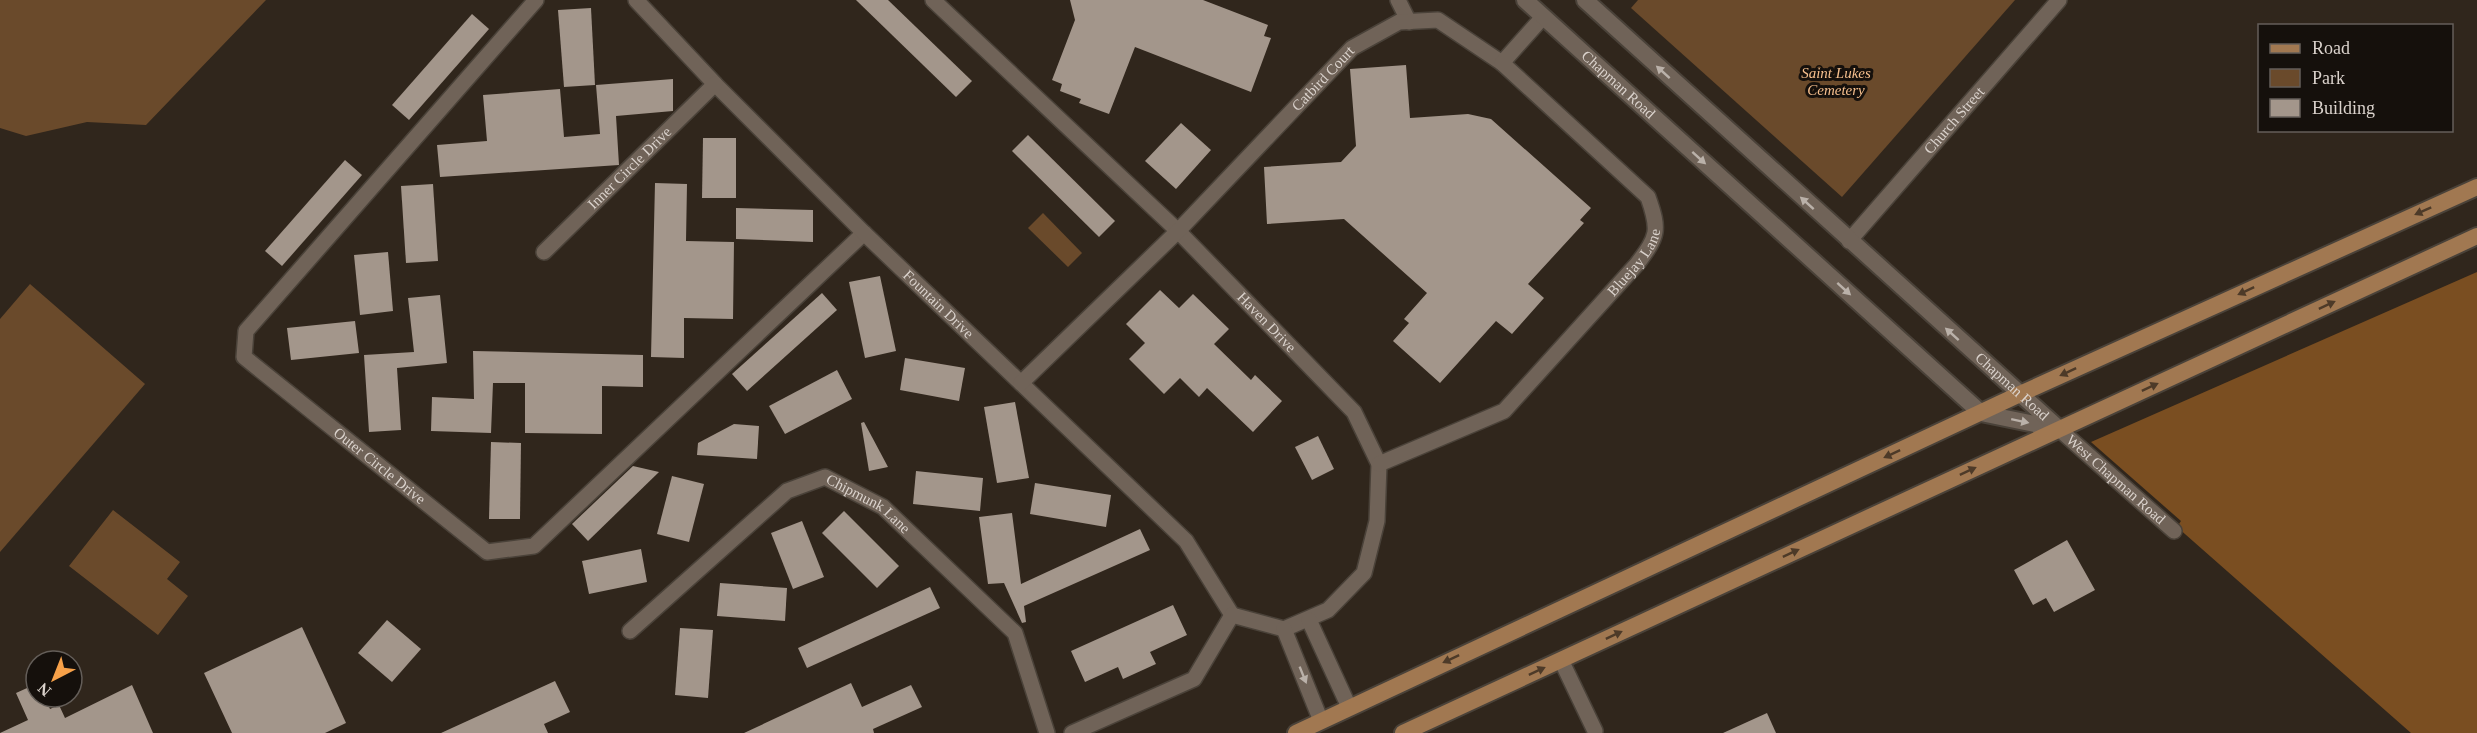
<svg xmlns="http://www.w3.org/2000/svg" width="2477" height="733" font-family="Georgia,serif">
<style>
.green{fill:#6a4a2b}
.forest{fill:#7a4e21}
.building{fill:#a3968b}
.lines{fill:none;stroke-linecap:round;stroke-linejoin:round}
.minor-casing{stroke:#4a4239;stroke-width:18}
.tertiary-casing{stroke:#4a4239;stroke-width:20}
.primary-casing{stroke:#4a4239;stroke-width:20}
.minor{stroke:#706358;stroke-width:15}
.tertiary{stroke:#706358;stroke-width:16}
.primary{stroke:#a17851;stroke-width:16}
.oneway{fill:#bab1a9}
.oneway2{fill:#4d3a28}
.labels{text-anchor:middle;stroke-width:6;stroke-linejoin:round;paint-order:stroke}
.park-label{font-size:15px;font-style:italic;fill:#f6bf8d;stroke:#15100c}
.street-label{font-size:15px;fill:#dad2cc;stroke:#15100c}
</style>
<rect width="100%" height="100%" fill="#30261c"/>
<g class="green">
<polygon points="0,0 266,0 146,125 87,122 26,136 0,128"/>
<polygon points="1638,0 2015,0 1842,197 1631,8"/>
<polygon points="1043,213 1082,253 1068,267 1028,228"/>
<polygon points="30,284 145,384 0,552 0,319"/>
<polygon points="113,510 180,562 167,579 188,596 158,635 69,566"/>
</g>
<polygon class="forest" points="2477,272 2477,733 2411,733 2177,527 2181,521 2091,442"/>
<g class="building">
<polygon points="856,0 888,0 972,81 956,97"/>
<polygon points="1070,0 1203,0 1268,25 1264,36 1271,38 1251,92 1135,47 1109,114 1079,103 1081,99 1060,91 1062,84 1052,80 1075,20"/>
<polygon points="591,8 595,85 564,87 558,10"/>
<polygon points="472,14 489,29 409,120 392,105"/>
<polygon points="1406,65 1410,118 1468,114 1491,119 1591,208 1580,220 1584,223 1528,284 1544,298 1512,334 1496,321 1440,383 1393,341 1409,323 1404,319 1427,293 1344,219 1267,224 1264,167 1341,162 1356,146 1350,69"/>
<polygon points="673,79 673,111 616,116 619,165 440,177 437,145 487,141 483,95 560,89 564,137 600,134 596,85"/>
<polygon points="1181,123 1211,150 1176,189 1145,161"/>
<polygon points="1028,135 1115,221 1099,237 1012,151"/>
<polygon points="703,138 736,138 736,198 702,198"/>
<polygon points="345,160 362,175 282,266 265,251"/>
<polygon points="655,183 687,184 686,241 734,242 733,319 684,318 684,358 651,357"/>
<polygon points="433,184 438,261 406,263 401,186"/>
<polygon points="736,208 813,210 813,242 736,239"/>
<polygon points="388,252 393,311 360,315 354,255"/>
<polygon points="880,276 896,351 865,358 849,282"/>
<polygon points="1160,290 1179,308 1193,294 1229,329 1214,344 1251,380 1255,375 1282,401 1253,432 1207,388 1199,397 1180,378 1164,394 1129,359 1145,343 1126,324"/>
<polygon points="822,293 837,310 747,391 732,374"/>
<polygon points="440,295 447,363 397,368 401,430 369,432 364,355 414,352 408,298"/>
<polygon points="355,321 359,353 291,360 287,328"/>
<polygon points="473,351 643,355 643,387 602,386 602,434 525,433 525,383 493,383 491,433 431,431 432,397 474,399"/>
<polygon points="905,358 965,368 959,401 900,390"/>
<polygon points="837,370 852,399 785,434 769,406"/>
<polygon points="1015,402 1029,478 997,483 984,407"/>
<polygon points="864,422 888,467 869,471 861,423"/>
<polygon points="734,424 759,426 757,459 697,455 698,443"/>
<polygon points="1318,436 1334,469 1312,480 1295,447"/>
<polygon points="491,442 521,443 520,519 489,519"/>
<polygon points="633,466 659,472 588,541 572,524"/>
<polygon points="916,471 983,478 980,511 913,504"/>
<polygon points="672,476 704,484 689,542 657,534"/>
<polygon points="1035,483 1111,495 1106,527 1030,514"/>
<polygon points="844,511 899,566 877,588 822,533"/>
<polygon points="1012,513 1021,584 1140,529 1150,550 1024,606 1026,622 1022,623 1004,583 988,584 979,517"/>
<polygon points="802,521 824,577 793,589 771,533"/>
<polygon points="2067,540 2095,590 2054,612 2046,598 2033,605 2014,570"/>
<polygon points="641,549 647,582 589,594 582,561"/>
<polygon points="720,583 787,588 785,621 717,616"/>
<polygon points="930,587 940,608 807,668 798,648"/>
<polygon points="1173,605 1187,635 1150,652 1156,664 1123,679 1118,667 1085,682 1071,651"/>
<polygon points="387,620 421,649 392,682 358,653"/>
<polygon points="302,627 346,723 325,733 232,733 204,673"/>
<polygon points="680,628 713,630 708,698 675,695"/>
<polygon points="555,681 570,712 544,724 548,733 441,733"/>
<polygon points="851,683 862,707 911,685 922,707 873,729 874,733 744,733"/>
<polygon points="36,684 36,697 45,697 50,709 59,705 65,718 132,685 153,733 0,733 28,720 16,693"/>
<polygon points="1767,713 1776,733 1723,733"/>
</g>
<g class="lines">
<g class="minor-casing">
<g id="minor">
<path id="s1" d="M536,0l-290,331 -2,26 243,195 47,-6 330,-313"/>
<path id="s2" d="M636,0l79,84 149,149 322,308 46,74"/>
<path id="s3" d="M933,0l245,231 176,181 25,52 -2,57 -13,52 -36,37 -44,19 -52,-14 -38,64 -122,54"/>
<polyline points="1398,0 1409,22"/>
<path id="s4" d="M1849,241l210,-241"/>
<path id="s5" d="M544,252l171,-168"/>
<path id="s6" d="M1021,383l157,-152 174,-183 47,-26 39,-2 64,43"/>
<path id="s7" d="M2059,429l115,102"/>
<path id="s8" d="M1379,464l125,-53 133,-147c21,-28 23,-33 11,-67l-146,-134 41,-46"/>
<polyline points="1309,620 1349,707"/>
<polyline points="1284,629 1321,721"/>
<path id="s9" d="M630,631l157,-140 38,-14 58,30 132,126 32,100"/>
<polyline points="1561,660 1595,731"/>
</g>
</g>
<g class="tertiary-casing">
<g id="tertiary">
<path id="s10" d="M1525,0l456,413 78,16"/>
<path id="s11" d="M1585,0l473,428"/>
</g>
</g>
<g class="primary-casing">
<g id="primary">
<polyline points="1296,733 2020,394 2477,187"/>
<polyline points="1403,733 2477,236"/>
</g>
</g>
<use href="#minor" class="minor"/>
<use href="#tertiary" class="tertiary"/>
<use href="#primary" class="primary"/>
</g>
<defs><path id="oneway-solid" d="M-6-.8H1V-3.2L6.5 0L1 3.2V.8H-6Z" transform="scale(1.5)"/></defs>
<g class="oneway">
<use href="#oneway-solid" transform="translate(1663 72) rotate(-138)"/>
<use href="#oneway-solid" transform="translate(1699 158) rotate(42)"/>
<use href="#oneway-solid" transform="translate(1807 203) rotate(-138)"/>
<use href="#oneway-solid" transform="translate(1844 289) rotate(42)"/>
<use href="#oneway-solid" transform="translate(1952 334) rotate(-138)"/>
<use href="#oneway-solid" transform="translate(2020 421) rotate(12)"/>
<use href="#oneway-solid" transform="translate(1303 675) rotate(68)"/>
</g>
<g class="oneway2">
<use href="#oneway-solid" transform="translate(2423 211) rotate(156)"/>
<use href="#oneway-solid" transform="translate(2246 291) rotate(155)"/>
<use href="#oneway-solid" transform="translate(2327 305) rotate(-25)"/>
<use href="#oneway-solid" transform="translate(2068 372) rotate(155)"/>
<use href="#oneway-solid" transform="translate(2150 387) rotate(-25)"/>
<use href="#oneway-solid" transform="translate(1892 454) rotate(155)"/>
<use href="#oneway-solid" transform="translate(1968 471) rotate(-25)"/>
<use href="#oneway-solid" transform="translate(1791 553) rotate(-25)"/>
<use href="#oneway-solid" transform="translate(1614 635) rotate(-25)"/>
<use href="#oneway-solid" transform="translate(1451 659) rotate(155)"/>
<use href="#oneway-solid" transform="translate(1537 671) rotate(-25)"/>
</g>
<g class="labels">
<g class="park-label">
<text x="1836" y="78">Saint Lukes<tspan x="1836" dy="17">Cemetery</tspan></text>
</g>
<g class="street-label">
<text dy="5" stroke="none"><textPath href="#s6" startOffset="429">Catbird Court</textPath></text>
<text dy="5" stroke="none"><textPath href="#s10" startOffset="126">Chapman Road</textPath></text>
<text dy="5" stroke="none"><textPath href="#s4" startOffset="160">Church Street</textPath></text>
<text dy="5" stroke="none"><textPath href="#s5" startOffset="120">Inner Circle Drive</textPath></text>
<text dy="5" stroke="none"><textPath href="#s8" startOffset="334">Bluejay Lane</textPath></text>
<text dy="5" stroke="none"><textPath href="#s2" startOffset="429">Fountain Drive</textPath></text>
<text dy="5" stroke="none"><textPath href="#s3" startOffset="464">Haven Drive</textPath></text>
<text dy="5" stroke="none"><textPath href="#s11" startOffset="576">Chapman Road</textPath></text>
<text dy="5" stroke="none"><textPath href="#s1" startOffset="640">Outer Circle Drive</textPath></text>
<text dy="5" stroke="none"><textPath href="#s7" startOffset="76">West Chapman Road</textPath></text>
<text dy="5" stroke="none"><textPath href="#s9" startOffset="302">Chipmunk Lane</textPath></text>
</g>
</g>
<rect x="2258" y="24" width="195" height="108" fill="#15100c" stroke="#645e59" stroke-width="1.5"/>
<rect x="2270" y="44" width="30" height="9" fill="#a17851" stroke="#645e59" stroke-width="1.5"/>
<text x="2312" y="54" font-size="18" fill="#dad2cc">Road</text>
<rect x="2270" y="69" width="30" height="18" fill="#6a4a2b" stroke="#645e59" stroke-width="1.5"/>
<text x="2312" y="84" font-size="18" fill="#dad2cc">Park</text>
<rect x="2270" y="99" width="30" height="18" fill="#a3968b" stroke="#645e59" stroke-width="1.5"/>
<text x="2312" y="114" font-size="18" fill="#dad2cc">Building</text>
<g transform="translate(54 679) rotate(222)"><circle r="28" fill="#15100c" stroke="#645e59" stroke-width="1.5"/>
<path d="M0-4.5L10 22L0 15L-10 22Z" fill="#f7a149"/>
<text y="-9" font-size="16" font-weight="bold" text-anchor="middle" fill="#dad2cc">N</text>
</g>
</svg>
